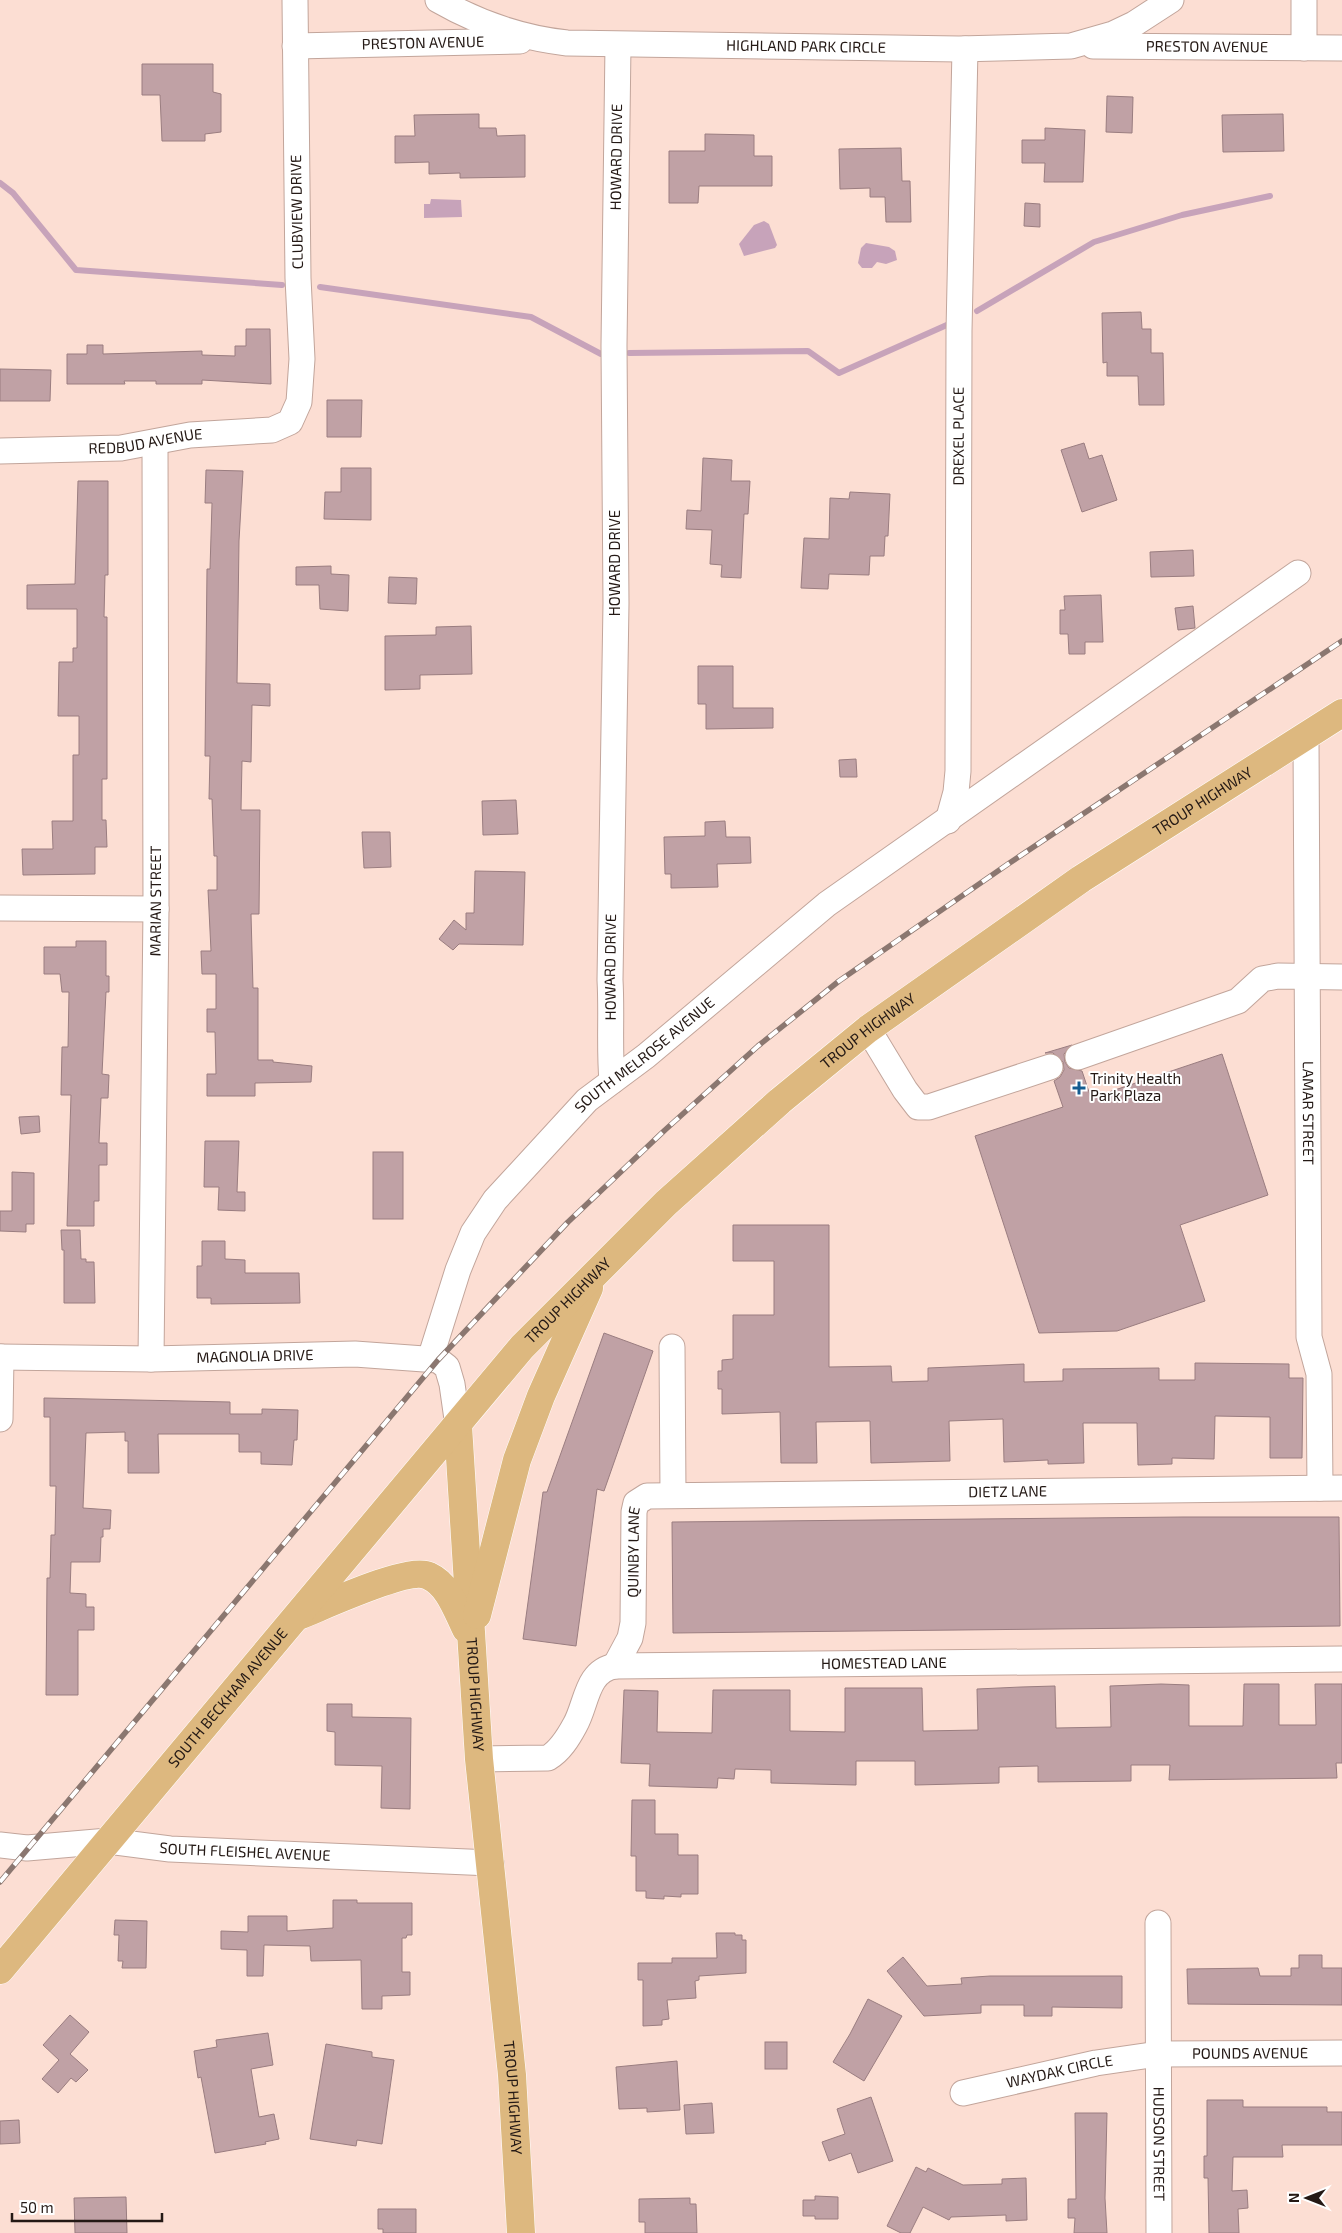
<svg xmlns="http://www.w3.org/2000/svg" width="1342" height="2233" font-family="'Exo 2',sans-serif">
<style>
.water{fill:#c7a3ba}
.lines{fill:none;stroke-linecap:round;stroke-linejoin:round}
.stream{stroke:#c7a3ba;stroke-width:6}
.building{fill:#c0a1a5;stroke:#9a7d80}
.minor-casing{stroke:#c2a59b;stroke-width:27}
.major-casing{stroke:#fff;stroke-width:29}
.minor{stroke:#fff;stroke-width:25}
.major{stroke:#ddb87f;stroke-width:28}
.rail-casing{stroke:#8b7770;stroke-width:5.5}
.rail{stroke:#fff;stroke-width:4;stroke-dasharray:11;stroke-linecap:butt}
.poi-dot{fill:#145c90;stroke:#fff;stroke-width:2}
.labels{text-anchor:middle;stroke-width:4;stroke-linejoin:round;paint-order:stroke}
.street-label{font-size:15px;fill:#241915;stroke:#fff}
.poi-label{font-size:15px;fill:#241915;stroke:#fff;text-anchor:start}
</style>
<rect width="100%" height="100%" fill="#fcded3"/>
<g class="water">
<polygon points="431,199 461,200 462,217 424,218 424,204 430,204"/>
<polygon points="764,221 769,224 777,245 775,248 744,256 739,244 754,225"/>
<polygon points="866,243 889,247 895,251 897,260 886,264 877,262 872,268 862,268 858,263 861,248"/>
</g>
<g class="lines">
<g class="stream">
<polyline points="0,183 13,193 76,270 282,285"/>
<polyline points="320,287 531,317 601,354"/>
<polyline points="977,311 1094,242 1182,215 1270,196"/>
<polyline points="629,353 808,351 839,373 949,324"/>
</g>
</g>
<g class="building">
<polygon points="142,64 213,64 213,92 221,94 221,132 205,134 205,141 162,141 160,95 142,95"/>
<polygon points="1107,96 1133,97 1132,133 1106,132"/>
<polygon points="479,114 479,128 496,128 497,136 525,135 525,177 460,178 460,173 429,174 429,162 395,163 395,136 415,136 414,115"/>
<polygon points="1283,114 1284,151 1223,152 1222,115"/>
<polygon points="1045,128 1085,130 1083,182 1044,182 1045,163 1022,163 1022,140 1045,140"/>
<polygon points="705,134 754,135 754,156 772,156 772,186 699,186 698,203 669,203 669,151 705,151"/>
<polygon points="901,148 902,181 910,181 911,222 886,222 885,197 870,197 870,188 840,189 839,149"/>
<polygon points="1025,203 1040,204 1040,227 1024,226"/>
<polygon points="1141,312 1142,329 1151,329 1151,353 1163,353 1164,405 1139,405 1138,376 1107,376 1107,362 1103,363 1102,313"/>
<polygon points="246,329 270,329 271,384 202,380 202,384 156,384 156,381 124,381 125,384 67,384 67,354 87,354 87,345 103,345 103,354 202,351 202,355 235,356 235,346 246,346"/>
<polygon points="0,369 51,370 50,401 0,401"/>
<polygon points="327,400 362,400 361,437 327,437"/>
<polygon points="1084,443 1089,459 1102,455 1117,500 1082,512 1061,450"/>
<polygon points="703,458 732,460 731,481 750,481 748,514 744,514 741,578 721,577 722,565 710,564 712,530 686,529 687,510 701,511"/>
<polygon points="341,468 371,468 371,520 324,519 325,492 341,492"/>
<polygon points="206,470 243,471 239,541 237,683 270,684 270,706 252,705 251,762 242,761 241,810 260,810 259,914 251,914 253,988 258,988 258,1060 273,1060 273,1062 312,1066 311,1082 255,1083 255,1096 207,1096 207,1074 216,1074 215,1032 207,1032 207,1009 216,1009 216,974 202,974 201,951 211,951 208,890 217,890 217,856 214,856 212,799 209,799 210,756 205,756 207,569 210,569 212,503 205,503"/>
<polygon points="78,481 108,481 108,575 105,575 104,617 107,617 107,779 102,779 102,820 106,820 107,847 95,847 95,874 23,875 22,849 53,849 52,821 73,821 73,755 79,755 79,716 58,716 59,662 73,662 73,648 77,648 77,609 27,609 27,585 75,584"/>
<polygon points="850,492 890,494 888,536 885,536 884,556 870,556 869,575 829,574 828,589 801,588 804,538 829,539 830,498 849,499"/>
<polygon points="1193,550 1194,576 1151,577 1150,552"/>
<polygon points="331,566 331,574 349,575 348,611 320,609 319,585 296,585 296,567"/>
<polygon points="389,577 417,578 416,604 388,603"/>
<polygon points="1101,595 1103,642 1085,642 1085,654 1069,654 1068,634 1060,634 1060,610 1065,610 1064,596"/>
<polygon points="1193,606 1195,628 1178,630 1175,608"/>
<polygon points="471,626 472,674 420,675 420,689 385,690 385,636 436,635 436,627"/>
<polygon points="698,666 733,666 733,708 773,708 773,728 706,729 706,704 698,704"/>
<polygon points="856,759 857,777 840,777 839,760"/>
<polygon points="516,800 518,834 483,835 482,801"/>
<polygon points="725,821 726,837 750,837 751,863 717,864 718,887 671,888 671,874 665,874 664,837 705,836 705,822"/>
<polygon points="362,832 390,832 391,867 364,868"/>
<polygon points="475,871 525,872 523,945 459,944 453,950 439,939 454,920 466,930 466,913 474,913"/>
<polygon points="76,941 106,941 106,976 109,976 109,992 106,992 102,1074 109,1075 108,1098 101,1098 99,1143 107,1143 107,1165 99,1165 99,1201 94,1201 94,1226 67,1226 71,1095 61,1095 62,1047 68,1047 69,992 62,992 60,974 44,974 44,947 76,947"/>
<polygon points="1072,1045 1064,1054 1065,1062 1069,1068 1082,1071 1091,1098 1222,1054 1268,1195 1180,1225 1205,1301 1117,1331 1039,1333 975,1136 1063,1107 1054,1081 1060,1077 1064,1070 1063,1062 1053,1053 1045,1053"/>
<polygon points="39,1116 40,1132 21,1134 19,1117"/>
<polygon points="205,1141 239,1141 237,1192 245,1192 245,1211 218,1210 219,1187 204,1187"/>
<rect x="373" y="1152" width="30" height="67"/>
<polygon points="12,1172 34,1173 34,1224 26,1224 26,1232 0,1231 0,1211 12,1211"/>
<polygon points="733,1225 829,1225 829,1367 891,1366 892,1382 928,1381 928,1368 1024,1364 1024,1382 1063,1381 1063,1369 1159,1368 1159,1380 1195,1380 1195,1363 1289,1364 1289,1378 1303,1378 1302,1458 1270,1458 1270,1417 1215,1416 1214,1459 1172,1458 1172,1464 1138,1465 1137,1423 1083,1423 1084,1463 1048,1464 1048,1460 1004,1462 1003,1419 949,1421 950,1461 871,1463 870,1421 816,1422 817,1463 781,1463 780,1412 722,1414 722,1389 718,1389 718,1371 722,1371 722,1360 733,1359 733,1315 774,1315 774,1261 733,1261"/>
<polygon points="61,1230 80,1230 81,1259 86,1259 86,1262 94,1262 95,1303 64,1303 64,1250 62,1250"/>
<polygon points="202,1241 225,1241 225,1259 245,1260 245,1273 299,1273 300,1303 211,1304 211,1298 197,1298 197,1266 202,1266"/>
<polygon points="604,1333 653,1351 604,1491 597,1489 576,1646 523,1639 543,1492 547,1492"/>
<polygon points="44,1398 230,1402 230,1414 262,1414 262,1409 298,1410 297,1440 294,1440 292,1465 261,1464 261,1452 239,1452 239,1434 158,1434 159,1473 128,1473 128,1441 125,1441 125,1432 86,1433 83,1508 111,1510 110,1529 103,1529 103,1537 101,1537 100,1562 71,1562 70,1593 86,1594 86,1607 94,1607 94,1630 78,1630 78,1695 46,1695 47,1578 50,1578 51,1535 55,1535 56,1486 50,1486 50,1417 44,1417"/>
<polygon points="1183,1517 1339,1517 1340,1626 673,1633 672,1522"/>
<polygon points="1161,1684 1189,1685 1189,1726 1243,1726 1244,1684 1279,1684 1279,1725 1316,1725 1315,1684 1342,1684 1342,1763 1336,1763 1337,1778 1169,1780 1170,1765 1131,1765 1131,1781 1038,1782 1038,1766 999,1767 999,1783 915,1785 915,1761 856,1761 856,1785 771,1783 771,1770 735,1769 734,1779 718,1778 717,1788 649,1786 650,1764 621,1763 624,1690 658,1691 657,1732 712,1733 713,1690 790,1690 790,1731 845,1732 845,1688 922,1688 923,1731 978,1730 977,1689 1021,1687 1055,1686 1056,1728 1111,1727 1110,1686"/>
<polygon points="327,1704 352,1704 352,1717 411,1718 410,1809 381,1808 382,1766 335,1765 335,1732 327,1731"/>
<polygon points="632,1800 655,1800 655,1834 678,1834 678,1855 698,1855 698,1894 681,1894 681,1897 664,1896 664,1899 646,1898 646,1891 636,1891 636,1856 631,1856"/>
<polygon points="333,1900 357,1900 357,1903 412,1903 412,1935 407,1935 406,1938 402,1938 402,1972 410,1972 410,1995 382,1996 382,2009 362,2009 361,1960 311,1961 310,1946 264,1945 263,1976 247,1976 247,1950 221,1949 221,1931 248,1932 248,1916 287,1916 287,1931 333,1928"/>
<polygon points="115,1920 147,1921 146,1968 122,1968 123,1961 118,1961 119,1935 114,1935"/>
<polygon points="716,1933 735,1933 735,1935 742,1935 742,1940 746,1940 746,1973 699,1976 699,1980 695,1981 696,1998 667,2000 669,2019 662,2020 662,2025 643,2026 643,1980 638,1980 638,1963 672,1963 672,1958 717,1958"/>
<polygon points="1299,1955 1322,1955 1322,1968 1342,1968 1342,2005 1188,2004 1187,1969 1258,1968 1260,1976 1291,1976 1291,1968 1299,1968"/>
<polygon points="903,1957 927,1986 962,1984 961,1978 990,1976 1122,1976 1122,2008 1052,2007 1052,2016 1024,2016 1024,2005 981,2005 981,2013 924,2016 887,1971"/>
<polygon points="868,1999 902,2016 864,2081 833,2062 850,2034"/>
<polygon points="70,2015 89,2032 70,2054 88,2070 76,2082 71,2078 58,2093 42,2079 59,2060 43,2045"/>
<polygon points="268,2033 273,2065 251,2069 259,2117 274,2114 279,2139 265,2142 266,2144 215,2153 201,2077 198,2078 194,2051 217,2047 216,2040"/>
<rect x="765" y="2042" width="22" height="27"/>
<polygon points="326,2044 372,2052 372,2057 394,2060 382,2144 357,2140 356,2146 310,2139"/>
<polygon points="677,2061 680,2110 647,2112 647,2108 619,2109 616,2067"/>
<polygon points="871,2097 893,2161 858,2173 851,2153 829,2161 822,2142 845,2134 837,2109"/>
<polygon points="1207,2100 1243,2100 1243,2107 1327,2107 1327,2112 1342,2112 1342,2145 1282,2145 1283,2157 1233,2157 1232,2191 1247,2190 1248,2208 1238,2209 1239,2233 1209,2233 1208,2178 1204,2178 1204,2156 1207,2156"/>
<polygon points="712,2103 714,2133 686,2134 684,2105"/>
<polygon points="1075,2113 1107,2113 1105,2198 1107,2233 1074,2233 1075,2218 1068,2218 1068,2199 1076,2199"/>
<polygon points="19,2120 20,2143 0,2144 0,2121"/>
<polygon points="916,2167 926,2172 928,2168 963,2185 1002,2184 1002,2179 1026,2178 1027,2220 1006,2221 1006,2215 951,2217 949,2220 923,2207 910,2233 901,2233 887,2226"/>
<polygon points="815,2196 838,2197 838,2219 815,2219 815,2216 803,2216 803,2200 815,2200"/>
<polygon points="126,2197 127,2233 75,2233 74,2198"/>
<polygon points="690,2198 690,2204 696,2204 697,2233 645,2233 645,2222 639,2222 639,2199"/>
<polygon points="378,2209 416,2209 416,2233 383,2233 383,2229 378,2229"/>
</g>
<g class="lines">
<g class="minor-casing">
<g id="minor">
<path id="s1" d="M438,0c40,23 83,38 129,43l392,6 112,-3 42,-12 21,-10 37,-24"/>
<path id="s2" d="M295,46l225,-5"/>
<path id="s3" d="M1093,46l249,2"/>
<polyline points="1304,48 1304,0"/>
<path id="s4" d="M0,451l121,-3 69,-13 82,-5 18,-8 9,-20 3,-43 -4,-81 -3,-278"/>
<path id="s5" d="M1306,738l3,599 10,37 1,114"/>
<path id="s6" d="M948,821l8,-29 2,-21 1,-440 6,-282"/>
<polyline points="0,908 156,909"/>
<polyline points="868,1029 905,1090 918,1107 929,1107 1050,1067"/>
<polyline points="1078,1057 1238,1001 1262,979 1278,976 1342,977"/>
<path id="s7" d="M612,1081c-3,-34 0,-67 -2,-101l6,-377 -2,-257 4,-301"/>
<polyline points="672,1347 673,1494"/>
<path id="s8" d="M0,1357l151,2 204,-5 83,6 9,7 5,17 6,42"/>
<path id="s9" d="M151,1359l5,-450 -1,-466"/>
<path id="s10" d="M430,1359l28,-89 15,-37 22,-33 92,-100 59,-44 181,-152 471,-331"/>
<polyline points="0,1419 1,1357"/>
<path id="s11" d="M615,1666l15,-28 3,-15 1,-111 2,-9 11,-7 695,-8"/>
<path id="s12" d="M479,1759l69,-1c12,-7 20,-20 27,-33 12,-21 11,-54 40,-59l727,-7"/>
<path id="s13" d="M0,1845l27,3 81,-7 62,8 321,14"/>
<path id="s14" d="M1158,1923l1,310"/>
<path id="s15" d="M963,2093l133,-30 62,-9 184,-1"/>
</g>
</g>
<g class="major-casing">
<g id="major">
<path id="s16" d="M458,1426l21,333 33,316 9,158"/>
<path d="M301,1615c25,-10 108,-49 128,-39 20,9 28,35 37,53"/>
<polyline points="477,1615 517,1460 541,1396 589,1288"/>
<path id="s17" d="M0,1970l522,-623 144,-144 114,-102 88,-72 213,-150 261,-166"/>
</g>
</g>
<use href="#minor" class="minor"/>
<use href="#major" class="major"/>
<g class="rail-casing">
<polyline id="rail" points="0,1882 438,1360 568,1222 665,1130 758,1046 839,981 1008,864 1342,641"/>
</g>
<use href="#rail" class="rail"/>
</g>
<path class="poi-dot" d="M1076.5 1080.5h5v5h5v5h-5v5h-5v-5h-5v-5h5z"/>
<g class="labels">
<g class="street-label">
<text dy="5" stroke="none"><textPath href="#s2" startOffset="128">PRESTON AVENUE</textPath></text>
<text dy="5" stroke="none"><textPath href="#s1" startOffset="376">HIGHLAND PARK CIRCLE</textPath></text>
<text dy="5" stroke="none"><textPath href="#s3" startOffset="114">PRESTON AVENUE</textPath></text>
<text dy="5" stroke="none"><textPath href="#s7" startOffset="924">HOWARD DRIVE</textPath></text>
<text transform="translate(297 212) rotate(-91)" y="5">CLUBVIEW DRIVE</text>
<text dy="5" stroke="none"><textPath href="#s6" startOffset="386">DREXEL PLACE</textPath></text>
<text dy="5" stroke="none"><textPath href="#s4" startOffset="146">REDBUD AVENUE</textPath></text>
<text transform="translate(615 563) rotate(-90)" y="5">HOWARD DRIVE</text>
<text dy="5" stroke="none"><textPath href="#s17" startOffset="1688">TROUP HIGHWAY</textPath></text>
<text dy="5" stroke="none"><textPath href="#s9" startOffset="458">MARIAN STREET</textPath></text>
<text dy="5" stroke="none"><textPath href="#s7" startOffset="114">HOWARD DRIVE</textPath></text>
<text dy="5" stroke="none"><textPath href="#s17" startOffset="1282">TROUP HIGHWAY</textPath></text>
<text dy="5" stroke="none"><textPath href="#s10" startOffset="382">SOUTH MELROSE AVENUE</textPath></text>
<text dy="5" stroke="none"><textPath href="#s5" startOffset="375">LAMAR STREET</textPath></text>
<text dy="5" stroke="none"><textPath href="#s17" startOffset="878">TROUP HIGHWAY</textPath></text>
<text dy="5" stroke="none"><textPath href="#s8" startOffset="255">MAGNOLIA DRIVE</textPath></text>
<text dy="5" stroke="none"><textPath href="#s11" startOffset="541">DIETZ LANE</textPath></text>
<text dy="5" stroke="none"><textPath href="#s11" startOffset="118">QUINBY LANE</textPath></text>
<text dy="5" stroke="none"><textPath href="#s12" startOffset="456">HOMESTEAD LANE</textPath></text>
<text dy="5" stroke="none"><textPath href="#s16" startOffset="269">TROUP HIGHWAY</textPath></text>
<text dy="5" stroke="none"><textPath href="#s17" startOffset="355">SOUTH BECKHAM AVENUE</textPath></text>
<text dy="5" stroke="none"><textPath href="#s13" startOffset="246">SOUTH FLEISHEL AVENUE</textPath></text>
<text dy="5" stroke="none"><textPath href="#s15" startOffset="291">POUNDS AVENUE</textPath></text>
<text dy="5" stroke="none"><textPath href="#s15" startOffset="99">WAYDAK CIRCLE</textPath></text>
<text dy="5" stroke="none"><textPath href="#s16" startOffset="674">TROUP HIGHWAY</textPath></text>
<text dy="5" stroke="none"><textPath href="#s14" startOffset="221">HUDSON STREET</textPath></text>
</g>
<g class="poi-label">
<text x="1090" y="1084">Trinity Health<tspan x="1090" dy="17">Park Plaza</tspan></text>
</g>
</g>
<g transform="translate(1307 2198) rotate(270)" stroke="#ffffff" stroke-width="4" paint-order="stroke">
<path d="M0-4L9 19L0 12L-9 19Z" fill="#241915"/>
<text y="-8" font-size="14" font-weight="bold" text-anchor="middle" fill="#241915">N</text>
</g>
<path d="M12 2213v8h150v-8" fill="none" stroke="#241915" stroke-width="2.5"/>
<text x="20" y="2213" font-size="15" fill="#241915" stroke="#ffffff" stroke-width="4" paint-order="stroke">50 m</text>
</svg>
